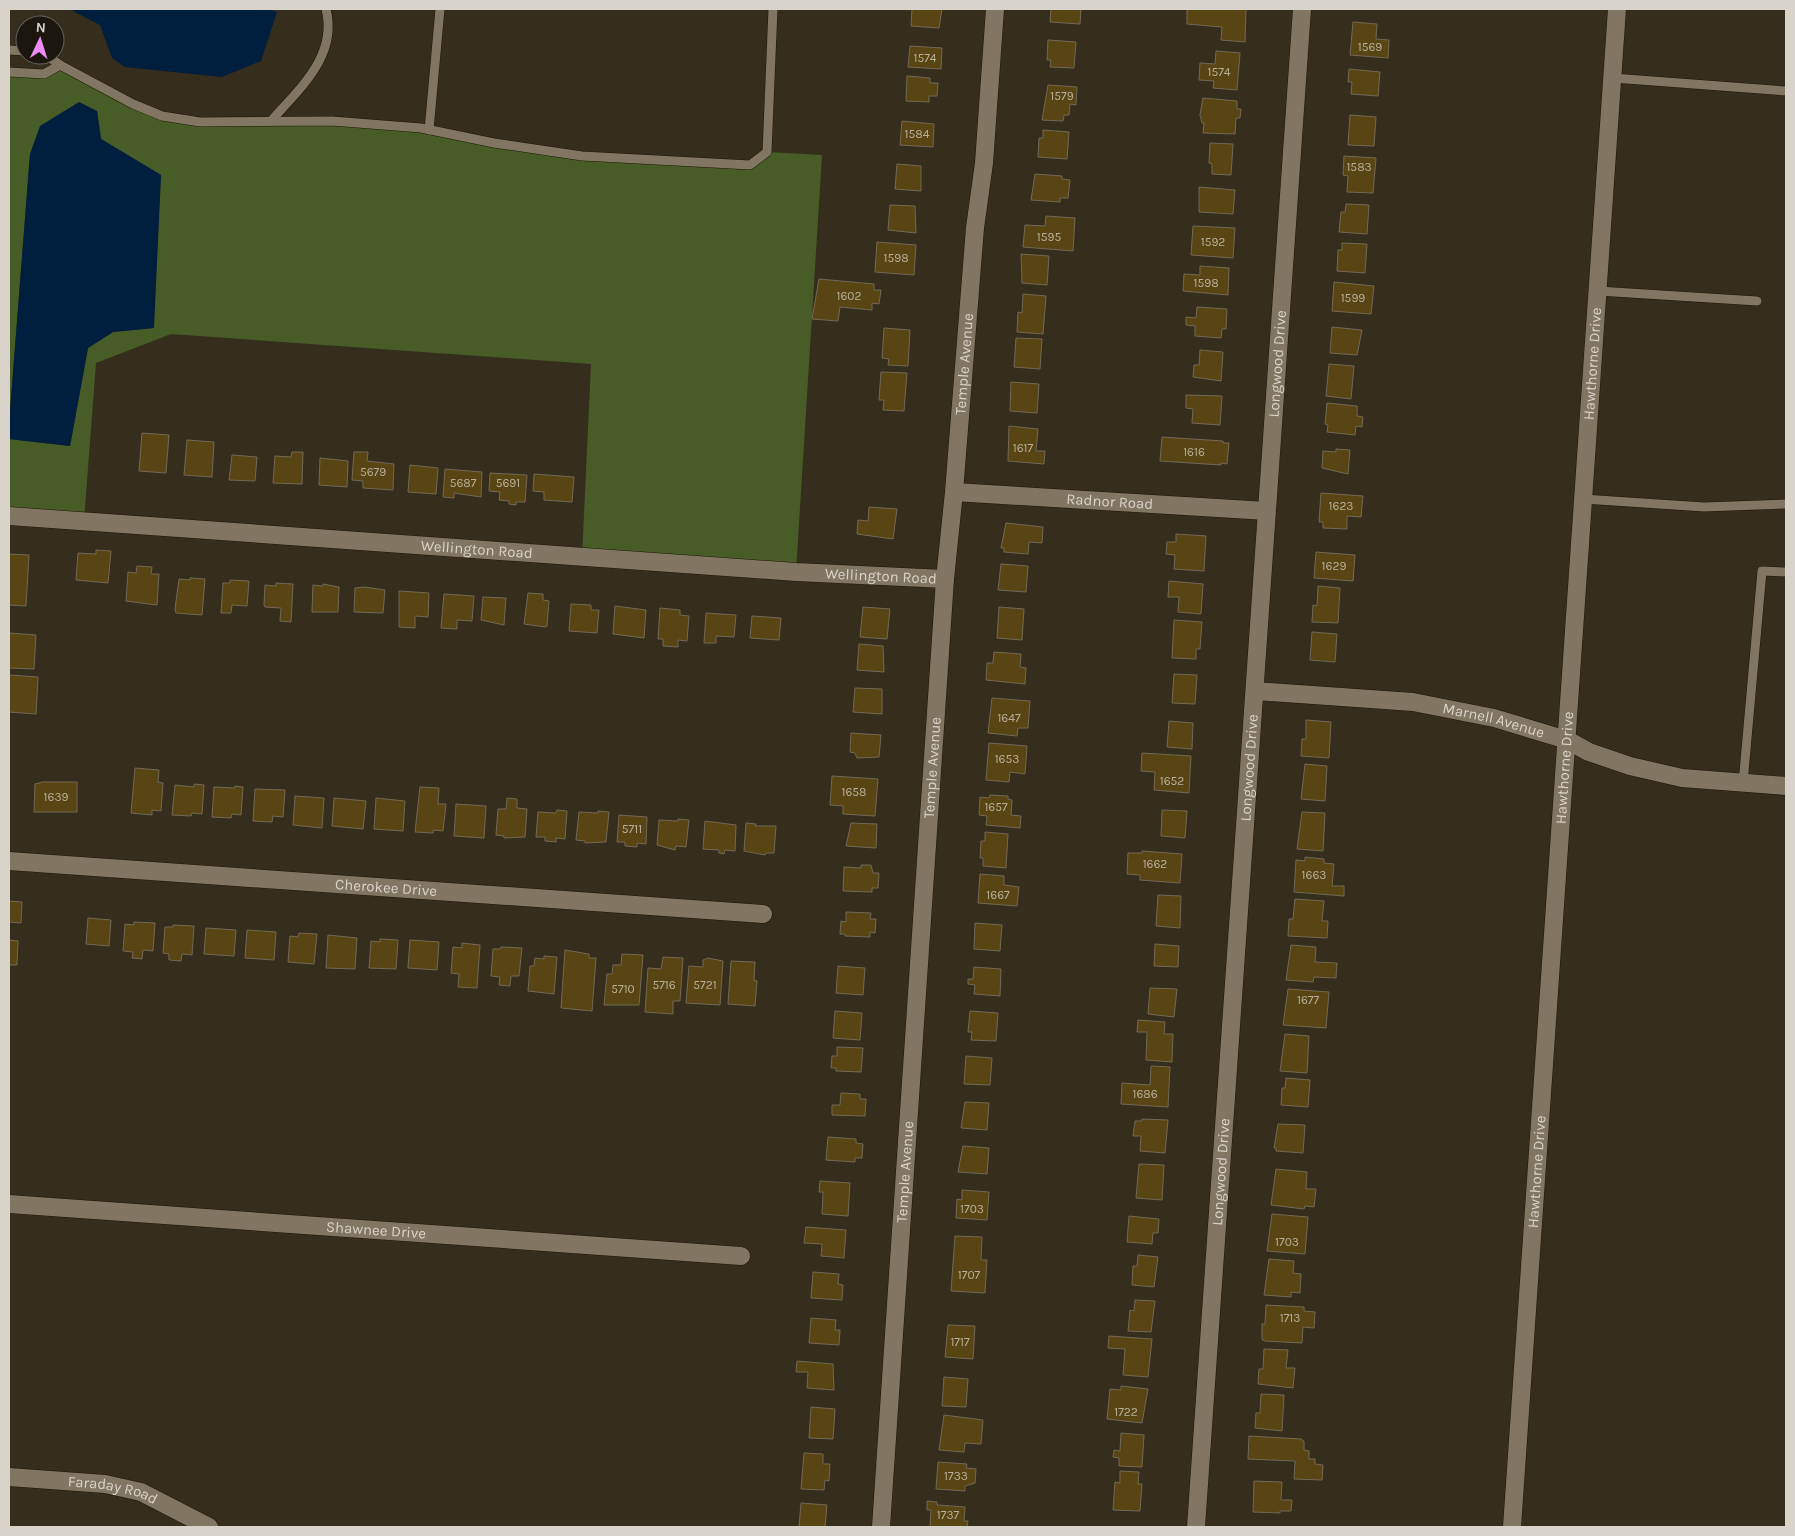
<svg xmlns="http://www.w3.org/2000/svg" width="1795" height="1536" font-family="Karla,sans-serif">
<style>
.green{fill:#475c27}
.water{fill:#001e3d}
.building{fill:#594513;stroke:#736955}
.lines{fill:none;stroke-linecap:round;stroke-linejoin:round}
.lane-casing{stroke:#1e1605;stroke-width:10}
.street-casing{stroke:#1e1605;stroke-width:19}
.lane{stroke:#807662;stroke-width:9}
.street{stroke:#807662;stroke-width:18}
.labels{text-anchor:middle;stroke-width:4;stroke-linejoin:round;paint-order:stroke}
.number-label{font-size:12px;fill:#b9b09c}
.street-label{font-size:15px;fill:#d9d4c9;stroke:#1b170f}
</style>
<rect width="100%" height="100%" fill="#362e1c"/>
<polygon class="green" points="60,65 162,116 421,128 582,156 750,165 767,152 822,155 796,572 582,557 591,364 171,334 96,363 84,521 9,516 9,439 70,446 88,348 113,332 153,328 161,175 101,139 97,111 30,154 9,424 9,72 43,74"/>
<g class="water">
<polygon points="69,9 267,9 277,12 261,61 222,77 125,67 112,58 100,25"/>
<polygon points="79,102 97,111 101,139 161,175 154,328 113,332 88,348 70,446 9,439 9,424 30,154 40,126"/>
</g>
<g class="building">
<polygon points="912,9 942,9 939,28 911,26"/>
<polygon points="1051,9 1081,9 1080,24 1050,22"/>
<polygon points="1187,9 1246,9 1245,42 1221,40 1222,27 1187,24"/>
<polygon points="1353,22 1377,24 1376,39 1389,40 1388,58 1350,55"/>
<polygon points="1048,40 1076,42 1074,68 1050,67 1051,60 1047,60"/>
<polygon points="910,46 942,48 941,69 908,67"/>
<polygon points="1216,51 1240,53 1237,90 1213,88 1214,81 1199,80 1200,63 1215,64"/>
<polygon points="1349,69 1380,72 1378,96 1351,94 1352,82 1348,82"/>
<polygon points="907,76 930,78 930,83 938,83 937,96 929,96 929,102 906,101"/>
<polygon points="1048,85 1077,87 1076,105 1070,104 1069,115 1064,115 1063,121 1042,120"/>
<polygon points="1203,98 1237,101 1237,109 1241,109 1240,118 1236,118 1235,134 1203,133 1204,123 1202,123 1200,115"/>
<polygon points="1350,115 1376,117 1374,146 1348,145"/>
<polygon points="902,121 934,124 933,147 900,145"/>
<polygon points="1043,130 1069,132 1067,159 1038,157 1039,138 1043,138"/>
<polygon points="1210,143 1233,144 1231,175 1212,174 1212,164 1209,163"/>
<polygon points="1344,156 1376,158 1373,193 1347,192 1348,176 1343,175"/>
<polygon points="897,164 921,166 921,191 895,189"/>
<polygon points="1035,174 1062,176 1062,179 1070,180 1068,198 1060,198 1060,202 1031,200"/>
<polygon points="1199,187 1235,190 1233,214 1199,212"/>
<polygon points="1346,204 1369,205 1367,234 1339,232 1341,212 1345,212"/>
<polygon points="890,205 915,206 916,233 888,230"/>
<polygon points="1046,216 1075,218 1073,251 1023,247 1025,225 1045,226"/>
<polygon points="1193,226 1235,228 1233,258 1191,255"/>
<polygon points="877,242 916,245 914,275 875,272"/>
<polygon points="1342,243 1367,244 1365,273 1337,271 1338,250 1342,250"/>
<polygon points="1021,254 1049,256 1047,285 1022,283"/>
<polygon points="1200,266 1229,268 1228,295 1183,291 1184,274 1200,275"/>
<polygon points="819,279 874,284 874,290 881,290 879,304 872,303 872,310 840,307 838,321 812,319"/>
<polygon points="1334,282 1374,286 1371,314 1332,311"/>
<polygon points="1023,294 1046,296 1043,334 1017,332 1018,312 1022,313"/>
<polygon points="1197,307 1227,309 1226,329 1222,329 1221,338 1195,336 1195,326 1186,325 1186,317 1196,318"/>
<polygon points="1332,327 1362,330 1357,355 1330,353"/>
<polygon points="884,328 910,330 908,366 888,365 889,359 882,358"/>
<polygon points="1016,338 1042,339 1040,369 1014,367"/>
<polygon points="1200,350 1223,352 1221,381 1193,377 1194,365 1199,365"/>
<polygon points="1329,364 1354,366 1351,399 1326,396"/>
<polygon points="881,372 907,373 904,411 883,410 884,400 879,400"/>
<polygon points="1011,382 1039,384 1037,413 1010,411"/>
<polygon points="1186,395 1222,396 1220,425 1192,423 1193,409 1186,408"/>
<polygon points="1327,403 1357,406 1357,416 1363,417 1362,427 1356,426 1355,435 1327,432 1328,425 1325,424"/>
<polygon points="1009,426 1038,429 1036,451 1045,451 1044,464 1008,461"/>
<polygon points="142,433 169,435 166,473 139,471"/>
<polygon points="1162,437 1223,441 1223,443 1229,443 1227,464 1221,463 1221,465 1160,461"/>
<polygon points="187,440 214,442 212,477 184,475"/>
<polygon points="1336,449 1350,450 1348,474 1322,468 1323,451 1336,452"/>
<polygon points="292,452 303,452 302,484 273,483 275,456 291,457"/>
<polygon points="354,452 368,452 367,461 394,464 393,490 363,488 363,481 352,480"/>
<polygon points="232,455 257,457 255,481 229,480"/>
<polygon points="320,458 348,461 347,487 319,485"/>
<polygon points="410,465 438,468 436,494 408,492"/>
<polygon points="445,469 482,472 481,497 454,493 454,498 443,497"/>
<polygon points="490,473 527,475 525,502 516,502 516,505 509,504 509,501 499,500 500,492 489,491"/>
<polygon points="534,474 574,477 572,502 544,500 544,492 533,491"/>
<polygon points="1321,493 1363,496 1361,517 1347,516 1347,529 1323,528 1323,522 1319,522"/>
<polygon points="869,507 897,509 893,539 857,534 858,520 868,521"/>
<polygon points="1006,523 1043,527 1042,543 1029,542 1028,554 1004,552 1004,548 1001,548"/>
<polygon points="1176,534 1206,536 1204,571 1174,569 1175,555 1166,554 1167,542 1176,542"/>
<polygon points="96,550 111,551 108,583 76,580 78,553 96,554"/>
<polygon points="1316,552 1355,555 1353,581 1314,578"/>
<polygon points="9,554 29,555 26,606 9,605"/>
<polygon points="1001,564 1028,566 1026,592 998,590"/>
<polygon points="137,566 152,567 151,574 159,574 157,605 126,601 128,572 136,573"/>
<polygon points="190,578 205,579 202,615 176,613 175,609 179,579 190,580"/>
<polygon points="230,580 249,581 247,606 232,605 231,613 221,613 223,583 230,583"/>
<polygon points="1169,581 1203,584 1201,614 1178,612 1179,597 1168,597"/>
<polygon points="276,583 293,584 291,622 280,621 281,608 265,607 264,605 265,585 276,586"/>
<polygon points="323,584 339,587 338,612 312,612 313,585 323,586"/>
<polygon points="1318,586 1340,588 1338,623 1312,622 1313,605 1317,606"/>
<polygon points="365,587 385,590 383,613 354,612 355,588"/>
<polygon points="399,591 429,593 428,617 415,616 415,628 399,627"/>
<polygon points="528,593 543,594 543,600 549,601 547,626 545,627 524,624"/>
<polygon points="444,594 474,596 472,621 457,620 457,629 441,628"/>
<polygon points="483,597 506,598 504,625 481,620"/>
<polygon points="571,604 591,605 591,610 599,610 597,633 569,631"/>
<polygon points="615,606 646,610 644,638 613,634"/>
<polygon points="863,607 890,609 887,639 860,637"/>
<polygon points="999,607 1024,609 1022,640 997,638"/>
<polygon points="660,608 680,610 680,615 689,616 687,641 678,640 678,647 663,646 663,639 658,639"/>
<polygon points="706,613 736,615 734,637 716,636 716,643 704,643"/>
<polygon points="752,616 781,618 779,640 750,638"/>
<polygon points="1174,620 1202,622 1200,649 1196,649 1196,659 1172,658"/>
<polygon points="1312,632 1337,634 1335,662 1310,660"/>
<polygon points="9,633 36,635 34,669 9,668"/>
<polygon points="859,644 883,646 884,672 857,670"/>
<polygon points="994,652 1021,654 1020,667 1026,668 1025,684 986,680 987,663 993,663"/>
<polygon points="1174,674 1197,675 1195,704 1172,703"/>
<polygon points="9,675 38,677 36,714 9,712"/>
<polygon points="855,688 882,689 882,714 853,712"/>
<polygon points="992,698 1030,701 1028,728 1018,728 1017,736 988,733"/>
<polygon points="1306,720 1331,722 1329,758 1301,756 1302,739 1306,739"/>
<polygon points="1169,721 1193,723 1192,749 1167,747"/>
<polygon points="851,733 881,735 879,757 857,758 855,753 850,752"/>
<polygon points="989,743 1027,746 1025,774 1010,772 1009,782 986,780"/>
<polygon points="1142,753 1191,756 1189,793 1154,790 1155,772 1141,771"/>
<polygon points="1305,764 1327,766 1325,801 1301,799"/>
<polygon points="135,768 159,770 158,782 163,783 161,811 152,810 152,815 131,813"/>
<polygon points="832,776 878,779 875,816 843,814 843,806 830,805"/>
<polygon points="43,782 77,782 77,812 34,812 35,784"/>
<polygon points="194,784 204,785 202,814 192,813 191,816 172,815 175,785 194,787"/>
<polygon points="235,786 243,787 241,815 232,814 231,818 212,817 214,787 235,788"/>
<polygon points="420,787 439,788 438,804 446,804 443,831 433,830 433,833 415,832"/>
<polygon points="255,789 285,790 283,817 273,816 272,822 253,821"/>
<polygon points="990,795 1008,796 1008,799 1012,800 1011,815 1021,816 1020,828 986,825 987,816 979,815 980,797 989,798"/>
<polygon points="295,796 324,798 322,828 293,825"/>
<polygon points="334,798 366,801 363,829 332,826"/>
<polygon points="376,798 405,801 403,831 374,829"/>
<polygon points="507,798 517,799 517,808 527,809 525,837 504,838 504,836 496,835 498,809 506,809"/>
<polygon points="456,804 486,806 484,838 454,836"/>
<polygon points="557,810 567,811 565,839 556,838 556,842 545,841 545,837 536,837 538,812 556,813"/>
<polygon points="1162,810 1187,811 1185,838 1161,836"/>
<polygon points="598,811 609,812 606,842 585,843 585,841 576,840 579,812 598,813"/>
<polygon points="1302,812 1325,813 1323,851 1297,849"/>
<polygon points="619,815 647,817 646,844 637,843 637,847 625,846 625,842 617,842"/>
<polygon points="678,819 689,820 686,847 676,846 675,850 657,845 659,820 678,821"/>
<polygon points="705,821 736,825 735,851 725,850 724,854 719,853 719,850 703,849"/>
<polygon points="746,823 756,824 755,826 776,826 774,853 766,853 765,855 744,851"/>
<polygon points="851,823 877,824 876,848 846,846"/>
<polygon points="985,832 1008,834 1006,868 983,866 983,858 980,858 981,841 985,841"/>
<polygon points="1142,851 1182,854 1180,883 1140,880 1140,875 1127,874 1128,853 1142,853"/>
<polygon points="1305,857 1324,859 1324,863 1334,864 1332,886 1344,886 1344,896 1294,892 1296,860 1305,861"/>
<polygon points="861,865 871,865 873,873 879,873 878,888 872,888 872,892 843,891 844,867 861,868"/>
<polygon points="980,874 1004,876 1004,885 1019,887 1017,906 978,903"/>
<polygon points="1158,895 1181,896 1180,928 1156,926"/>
<polygon points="1295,899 1324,901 1322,921 1328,921 1327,938 1288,936 1289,919 1293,919"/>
<polygon points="9,901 22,902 21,923 9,922"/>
<polygon points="846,912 871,913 870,919 876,919 875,933 870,932 870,937 845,936 845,934 840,934 841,921 846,922"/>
<polygon points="88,918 111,920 109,946 86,944"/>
<polygon points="134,922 155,923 153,951 143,950 142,959 132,958 133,952 123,951 125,924 134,925"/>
<polygon points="975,923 1002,925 1000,951 974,949"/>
<polygon points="173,925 194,926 192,955 182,954 181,961 169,960 169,954 163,953 165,927 173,927"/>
<polygon points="206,928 236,930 234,956 204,954"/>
<polygon points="247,930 276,932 274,960 245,958"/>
<polygon points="299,933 317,934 314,964 288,962 290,936 298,937"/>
<polygon points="328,935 357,938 355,969 326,968"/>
<polygon points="380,939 398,940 396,969 369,968 371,941 380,942"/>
<polygon points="9,940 18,941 17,965 9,965"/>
<polygon points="410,940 439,942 437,970 408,968"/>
<polygon points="462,943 480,945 477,988 458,987 459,974 451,973 453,947 462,948"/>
<polygon points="1155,944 1179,946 1178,967 1154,966"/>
<polygon points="1291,945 1316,947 1315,962 1337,963 1336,978 1314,977 1313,982 1286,980"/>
<polygon points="501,947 522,948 519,976 511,976 510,986 499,985 500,977 491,976 493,949 500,949"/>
<polygon points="565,950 589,954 589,958 596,958 592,1011 561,1008"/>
<polygon points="622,954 643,955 639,1005 604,1005 607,974 612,974 613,965 621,965"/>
<polygon points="544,956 557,957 554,994 528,991 530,966 534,966 535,958 544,959"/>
<polygon points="663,957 683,958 680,1001 673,1001 673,1014 645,1012 648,968 661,969"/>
<polygon points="708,958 723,961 720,1005 686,1003 689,966 703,967 703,960"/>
<polygon points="731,961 755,962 754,980 757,981 755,1006 728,1004"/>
<polygon points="838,966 865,968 863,995 836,993"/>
<polygon points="974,967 1001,969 1000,996 974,994 975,985 968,984 968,979 973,979"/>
<polygon points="1150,988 1177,989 1174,1017 1148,1014"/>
<polygon points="1288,989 1329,992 1326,1028 1283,1025"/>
<polygon points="835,1011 862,1013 860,1040 833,1038"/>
<polygon points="970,1011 998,1013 996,1041 971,1040 972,1032 968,1032"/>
<polygon points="1138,1020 1165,1022 1164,1034 1173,1034 1172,1062 1146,1060 1147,1032 1137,1032"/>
<polygon points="1285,1034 1309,1036 1307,1073 1280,1071"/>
<polygon points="837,1047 863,1048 861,1072 836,1071 836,1068 831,1068 832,1056 837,1056"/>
<polygon points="966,1056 992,1058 990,1085 964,1084"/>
<polygon points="1151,1066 1170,1067 1168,1107 1121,1104 1122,1083 1150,1085"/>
<polygon points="1286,1078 1310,1080 1308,1107 1281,1105 1282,1088 1285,1088"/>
<polygon points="841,1093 860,1094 860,1099 866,1099 865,1116 832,1115 832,1105 840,1105"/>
<polygon points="965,1102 989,1103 987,1130 961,1128"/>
<polygon points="1142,1119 1168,1120 1165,1153 1140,1151 1141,1136 1133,1136 1135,1121 1142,1121"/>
<polygon points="1278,1124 1305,1125 1303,1153 1276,1151 1276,1148 1274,1148"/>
<polygon points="828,1137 856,1139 856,1143 863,1144 862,1158 855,1158 855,1162 826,1160"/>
<polygon points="963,1146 989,1148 987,1174 958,1172"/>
<polygon points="1139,1164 1164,1165 1162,1200 1136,1198"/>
<polygon points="1276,1169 1307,1172 1306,1189 1316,1189 1314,1207 1305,1206 1304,1209 1271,1205"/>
<polygon points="820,1181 850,1183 848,1216 822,1214 823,1192 819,1192"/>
<polygon points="962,1190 989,1192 987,1220 956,1218 957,1199 962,1200"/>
<polygon points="1272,1214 1308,1217 1305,1254 1267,1251"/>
<polygon points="1129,1216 1159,1219 1158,1233 1153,1233 1152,1244 1127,1242"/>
<polygon points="806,1227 846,1230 844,1258 821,1256 822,1244 804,1243"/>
<polygon points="955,1236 982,1237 981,1260 987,1260 985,1293 951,1291"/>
<polygon points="1138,1255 1158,1257 1154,1287 1132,1285 1133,1266 1137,1266"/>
<polygon points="1269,1259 1294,1261 1293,1273 1301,1274 1300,1293 1291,1292 1291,1297 1264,1295"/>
<polygon points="813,1272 839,1274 838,1284 843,1285 842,1300 811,1298"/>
<polygon points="1135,1300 1155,1301 1151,1332 1128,1331 1130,1310 1134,1311"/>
<polygon points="1266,1305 1304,1307 1304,1311 1315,1312 1314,1328 1303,1327 1302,1343 1264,1341 1262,1339 1262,1324 1265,1324"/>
<polygon points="811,1318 836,1320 835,1330 840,1330 839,1345 809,1343"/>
<polygon points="948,1325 975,1326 973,1359 945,1357"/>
<polygon points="1109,1336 1152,1339 1148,1377 1123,1375 1125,1349 1108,1348"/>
<polygon points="1264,1349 1288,1350 1286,1368 1295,1368 1293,1388 1258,1384 1259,1369 1263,1369"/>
<polygon points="797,1361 833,1364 834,1390 807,1388 808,1372 796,1372"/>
<polygon points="944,1377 968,1379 966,1407 942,1406"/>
<polygon points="1121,1386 1148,1389 1142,1423 1107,1419 1110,1389 1121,1390"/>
<polygon points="1261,1394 1284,1395 1282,1431 1255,1428 1256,1413 1260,1413"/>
<polygon points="811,1407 835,1409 833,1439 809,1438"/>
<polygon points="944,1415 983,1420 981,1444 965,1443 964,1452 939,1450"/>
<polygon points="1121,1433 1144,1435 1142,1467 1119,1466 1119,1458 1113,1457 1114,1450 1120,1451"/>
<polygon points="1249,1436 1301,1439 1304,1441 1304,1450 1309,1451 1309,1459 1315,1459 1315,1464 1323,1465 1322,1480 1294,1479 1295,1461 1248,1459"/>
<polygon points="804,1453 823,1454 823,1464 830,1464 829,1481 825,1480 824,1490 801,1489"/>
<polygon points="938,1462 967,1464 966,1468 976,1469 975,1483 965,1486 965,1491 936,1489"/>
<polygon points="1120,1471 1139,1472 1138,1484 1142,1484 1140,1511 1113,1510 1115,1482 1120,1483"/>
<polygon points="1254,1481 1282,1482 1281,1500 1292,1500 1291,1511 1280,1511 1280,1513 1253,1512"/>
<polygon points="927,1501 937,1502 937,1505 965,1507 964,1521 968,1521 967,1527 930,1527 931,1510 927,1510"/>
<polygon points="801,1503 827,1505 825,1527 799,1527"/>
</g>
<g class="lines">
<g class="lane-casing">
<g id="lane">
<polyline points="9,50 25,51"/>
<polyline points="60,65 133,104 162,116 200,122 332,121 421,128 494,143 582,156 750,165 767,152 773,9"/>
<polyline points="9,72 44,74 60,65 46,55"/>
<polyline points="1613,78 1786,91"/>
<path d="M271,121c28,-32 67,-65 55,-112"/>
<polyline points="429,130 440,9"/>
<polyline points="1598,291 1757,301"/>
<polyline points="1583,499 1704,507 1786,504"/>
<polyline points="1743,783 1762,571 1786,572"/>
</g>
</g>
<g class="street-casing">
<g id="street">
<path id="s1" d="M954,492l313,19"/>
<path id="s2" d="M9,516l787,56 149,7"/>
<path id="s3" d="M1255,691l158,11 81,16 73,22 22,12 41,14 52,12 104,8"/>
<path id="s4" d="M9,861l754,53"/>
<path id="s5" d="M9,1204l732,52"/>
<path id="s6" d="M9,1477l96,7 36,8 68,35"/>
<path id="s7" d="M881,1527l64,-948 9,-87 21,-264 9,-65 11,-154"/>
<path id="s8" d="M1196,1527l106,-1518"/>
<path id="s9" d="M1512,1527l105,-1518"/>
</g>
</g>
<use href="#lane" class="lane"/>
<use href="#street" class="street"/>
</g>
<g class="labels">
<g class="number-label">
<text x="1370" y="51">1569</text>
<text x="925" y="62">1574</text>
<text x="1219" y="76">1574</text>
<text x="1062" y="100">1579</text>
<text x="917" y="138">1584</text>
<text x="1359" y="171">1583</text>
<text x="1049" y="241">1595</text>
<text x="1213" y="246">1592</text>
<text x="896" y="262">1598</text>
<text x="1206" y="287">1598</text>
<text x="849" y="300">1602</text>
<text x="1353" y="302">1599</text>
<text x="1023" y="452">1617</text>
<text x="1194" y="456">1616</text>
<text x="373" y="476">5679</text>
<text x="463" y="487">5687</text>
<text x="508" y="487">5691</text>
<text x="1341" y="510">1623</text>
<text x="1334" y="570">1629</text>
<text x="1009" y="722">1647</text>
<text x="1007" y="763">1653</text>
<text x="1172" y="785">1652</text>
<text x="854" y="796">1658</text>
<text x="56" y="801">1639</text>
<text x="996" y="811">1657</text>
<text x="632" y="833">5711</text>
<text x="1155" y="868">1662</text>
<text x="1314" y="879">1663</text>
<text x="998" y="899">1667</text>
<text x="664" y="989">5716</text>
<text x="705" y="989">5721</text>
<text x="623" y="993">5710</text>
<text x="1308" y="1004">1677</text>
<text x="1145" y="1098">1686</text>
<text x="972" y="1213">1703</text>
<text x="1287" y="1246">1703</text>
<text x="969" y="1279">1707</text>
<text x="1290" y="1322">1713</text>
<text x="960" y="1346">1717</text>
<text x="1126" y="1416">1722</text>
<text x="956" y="1480">1733</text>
<text x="948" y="1519">1737</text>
</g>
<g class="street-label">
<text dy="5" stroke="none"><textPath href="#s7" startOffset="1166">Temple Avenue</textPath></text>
<text dy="5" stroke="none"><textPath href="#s8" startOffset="1166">Longwood Drive</textPath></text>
<text dy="5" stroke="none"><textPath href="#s9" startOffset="1166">Hawthorne Drive</textPath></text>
<text dy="5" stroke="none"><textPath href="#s1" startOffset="156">Radnor Road</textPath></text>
<text dy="5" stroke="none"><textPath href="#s2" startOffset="469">Wellington Road</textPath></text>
<text dy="5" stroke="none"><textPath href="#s2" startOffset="874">Wellington Road</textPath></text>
<text dy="5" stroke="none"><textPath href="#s3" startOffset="241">Marnell Avenue</textPath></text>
<text dy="5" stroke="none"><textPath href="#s7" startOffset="761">Temple Avenue</textPath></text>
<text dy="5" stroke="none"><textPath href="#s8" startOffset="761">Longwood Drive</textPath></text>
<text dy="5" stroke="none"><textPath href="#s9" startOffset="761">Hawthorne Drive</textPath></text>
<text dy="5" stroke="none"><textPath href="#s4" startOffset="378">Cherokee Drive</textPath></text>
<text dy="5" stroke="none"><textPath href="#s7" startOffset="356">Temple Avenue</textPath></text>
<text dy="5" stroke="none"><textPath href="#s8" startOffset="356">Longwood Drive</textPath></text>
<text dy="5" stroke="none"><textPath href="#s9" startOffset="356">Hawthorne Drive</textPath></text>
<text dy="5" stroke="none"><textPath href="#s5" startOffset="368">Shawnee Drive</textPath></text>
<text dy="5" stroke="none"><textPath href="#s6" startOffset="105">Faraday Road</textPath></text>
</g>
</g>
<rect width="1795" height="1536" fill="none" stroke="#d9d4c9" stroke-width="20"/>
<g transform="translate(40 40) rotate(4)"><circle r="24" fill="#1b170f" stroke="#676359"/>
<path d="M0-4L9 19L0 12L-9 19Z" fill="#ef8bf7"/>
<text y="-8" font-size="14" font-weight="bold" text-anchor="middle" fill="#d9d4c9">N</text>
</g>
</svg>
